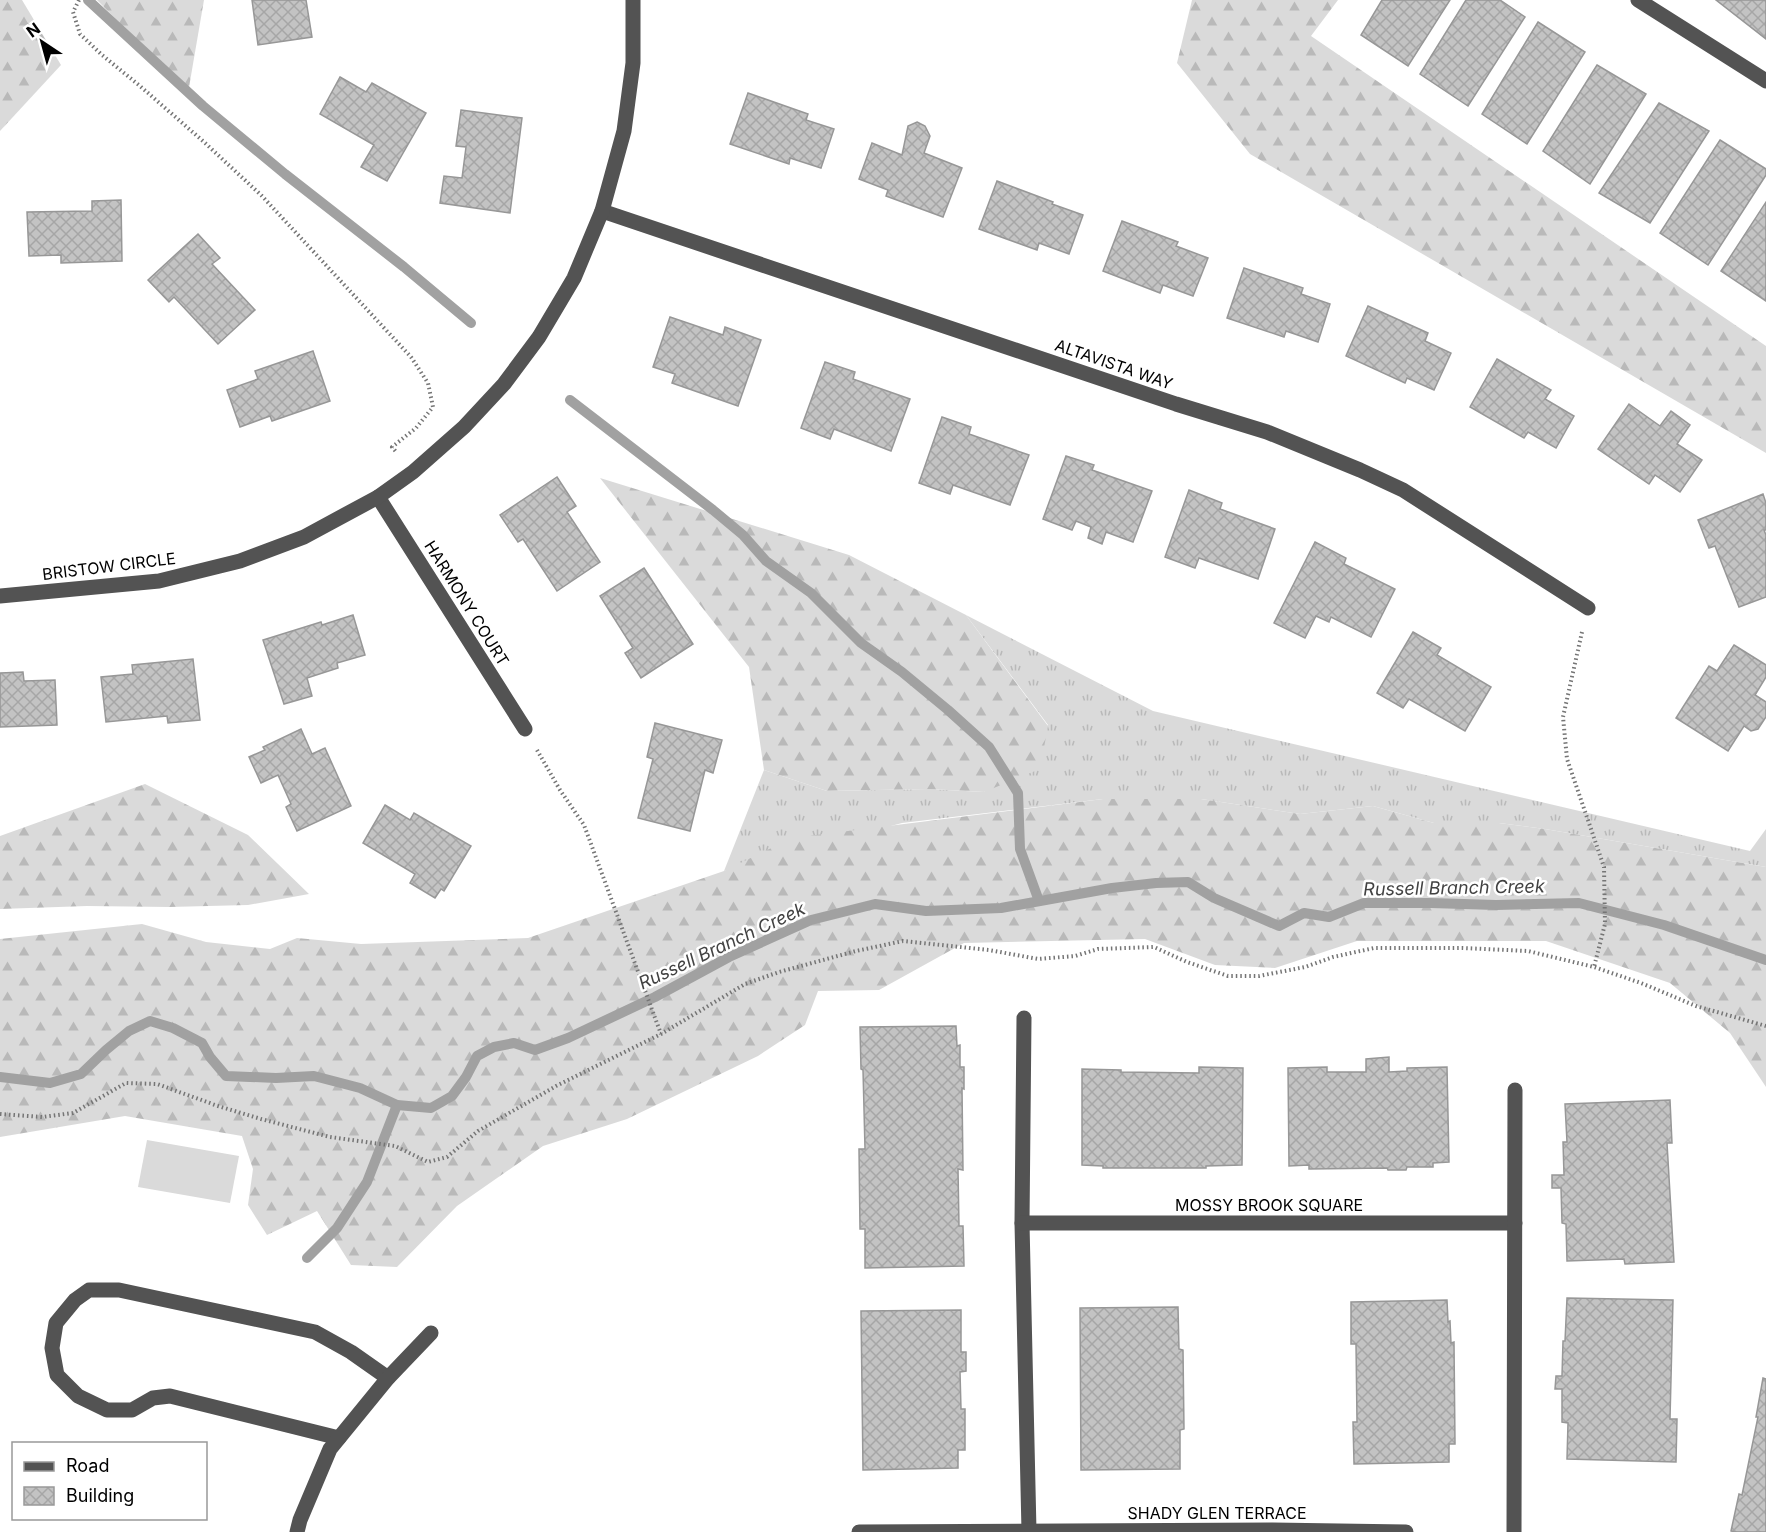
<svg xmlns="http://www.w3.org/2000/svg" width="1766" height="1532" font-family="Inter,sans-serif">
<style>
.grass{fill:url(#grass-tufts)}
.forest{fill:url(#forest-firs)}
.green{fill:#dadada}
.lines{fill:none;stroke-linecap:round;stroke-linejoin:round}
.stream{stroke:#a1a1a1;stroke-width:10}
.building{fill:url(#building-cross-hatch);stroke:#979797;stroke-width:1.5}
.path{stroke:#757575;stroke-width:4;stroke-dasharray:1.5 3;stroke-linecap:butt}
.minor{stroke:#535353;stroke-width:15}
.labels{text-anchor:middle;stroke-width:5;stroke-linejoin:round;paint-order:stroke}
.street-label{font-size:16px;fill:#000;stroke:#fff}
.water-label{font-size:18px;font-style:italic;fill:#424242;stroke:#fff}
</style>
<defs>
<pattern id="grass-tufts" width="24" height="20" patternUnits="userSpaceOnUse" patternTransform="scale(1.5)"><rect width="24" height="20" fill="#dadada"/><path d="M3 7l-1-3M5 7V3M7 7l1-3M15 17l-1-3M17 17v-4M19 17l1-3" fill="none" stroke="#b9b9b9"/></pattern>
<pattern id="forest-firs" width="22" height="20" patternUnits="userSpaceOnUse" patternTransform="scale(1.5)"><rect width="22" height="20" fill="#dadada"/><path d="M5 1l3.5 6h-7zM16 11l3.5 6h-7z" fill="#b9b9b9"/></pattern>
<pattern id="building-cross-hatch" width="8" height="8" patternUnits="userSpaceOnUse" patternTransform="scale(1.5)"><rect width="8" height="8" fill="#c3c3c3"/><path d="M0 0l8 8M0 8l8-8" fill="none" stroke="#a6a6a6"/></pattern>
</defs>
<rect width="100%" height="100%" fill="#fff"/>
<polygon class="grass" points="966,615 1153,711 1750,851 1766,829 1766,867 1545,829 1499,823 1434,823 1373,806 1300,814 1201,799 1103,799 902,823 724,871 764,770 827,791 928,789 984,792 1048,725"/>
<g class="forest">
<polygon points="0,0 22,0 61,65 0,131"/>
<polygon points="97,0 204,0 188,93"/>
<polygon points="1192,0 1338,0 1311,36 1766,346 1766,453 1250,154 1177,63"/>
<polygon points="600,478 849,555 966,615 1048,726 1040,769 984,792 928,789 827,791 764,770 749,667"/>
<polygon points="145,784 248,835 309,894 248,905 169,907 87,906 0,909 0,836"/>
<polygon points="1103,799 1201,799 1300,814 1373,806 1434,823 1499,823 1545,829 1766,867 1766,1087 1730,1033 1670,983 1546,941 1357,941 1275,968 1215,965 1145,939 964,943 879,990 818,991 805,1025 758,1056 627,1119 543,1146 457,1206 397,1267 351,1265 317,1211 267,1235 248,1205 253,1169 242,1136 125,1116 0,1137 0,939 142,924 206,942 270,949 297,938 361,944 528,938 724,871 792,838"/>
</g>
<polygon class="green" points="147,1140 239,1156 230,1203 138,1187"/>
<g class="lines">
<g class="stream">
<polyline points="88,0 203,106 285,174 404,267 471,323"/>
<polyline points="570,400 713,510 743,535 766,561 811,593 861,643 902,672 948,710 989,747 1018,793 1020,849 1039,901"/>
<polyline points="0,1077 50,1083 81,1074 106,1050 129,1031 150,1021 173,1028 202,1043 210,1057 226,1076 276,1078 314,1076 360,1088 397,1105 431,1108 452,1096 466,1077 477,1056 494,1047 514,1043 535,1050 568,1038 655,997 729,957 811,920 875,904 926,911 1001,908 1112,888 1156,883 1188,882 1214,898 1279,926 1304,913 1329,917 1364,903 1431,903 1496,905 1579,903 1664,925 1766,960"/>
<polyline points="307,1258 337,1228 367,1182 397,1105"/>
</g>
</g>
<g class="building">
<polygon points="252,0 306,0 312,37 258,45"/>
<polygon points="1382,0 1450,0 1408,66 1361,35"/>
<polygon points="1466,0 1500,0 1525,17 1468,106 1420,74"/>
<polygon points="1716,0 1766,0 1766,39"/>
<polygon points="1538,22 1585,52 1527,144 1482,114"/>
<polygon points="1597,65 1646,94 1590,184 1543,151"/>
<polygon points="340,77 366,92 372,83 426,113 387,181 361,167 374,145 320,114"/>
<polygon points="748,93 808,114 806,120 834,129 821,168 790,158 789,164 730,144"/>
<polygon points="1659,103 1709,131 1650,223 1599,193"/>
<polygon points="461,110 522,118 510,213 440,203 444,176 462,178 466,147 456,146"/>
<polygon points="917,122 925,126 930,136 924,153 962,168 943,217 886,196 888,190 859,179 872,143 902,155 908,126"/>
<polygon points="1720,140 1766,169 1766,175 1708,265 1660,233"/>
<polygon points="997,181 1053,202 1052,204 1083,215 1069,254 1039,243 1037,250 979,229"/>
<polygon points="121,200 122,261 61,263 61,255 29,256 27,212 92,211 92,201"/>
<polygon points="1766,202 1766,301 1721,271"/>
<polygon points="1122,221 1178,242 1176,246 1208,258 1193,296 1163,285 1160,293 1103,271"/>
<polygon points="198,234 220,258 212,264 255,310 218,344 174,297 169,302 148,280"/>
<polygon points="1244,268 1303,288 1301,294 1330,304 1318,342 1286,331 1284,337 1227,318"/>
<polygon points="1368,306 1428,333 1425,341 1451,353 1434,390 1407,378 1405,383 1346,356"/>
<polygon points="670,317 723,335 725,327 761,340 738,406 672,383 675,374 653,367"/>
<polygon points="313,351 330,401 272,421 270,416 240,427 227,390 258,379 255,371"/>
<polygon points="1497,359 1551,390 1545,399 1574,416 1556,448 1528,432 1524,438 1470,407"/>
<polygon points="825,362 855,372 853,379 910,399 891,451 834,429 830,439 801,428"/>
<polygon points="1629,404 1660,426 1671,411 1690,425 1677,444 1702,460 1680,492 1655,475 1649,484 1598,449"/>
<polygon points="942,417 971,427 969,434 1029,455 1010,505 953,485 950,494 919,483"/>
<polygon points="1066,456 1094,465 1092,470 1152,491 1133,542 1106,532 1102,544 1088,538 1091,527 1076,521 1072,530 1043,519"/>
<polygon points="557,477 576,506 567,512 600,562 557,591 523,539 518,542 500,515"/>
<polygon points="1189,490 1222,503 1220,509 1275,529 1258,579 1199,558 1195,568 1165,557"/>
<polygon points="1763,494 1766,503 1766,530 1764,530 1766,535 1766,597 1739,607 1715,546 1709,548 1698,520"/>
<polygon points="1315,542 1346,558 1344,564 1395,589 1371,637 1331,617 1329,622 1316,616 1305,638 1274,623"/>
<polygon points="644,568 693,644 641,678 625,653 633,648 600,596"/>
<polygon points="353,615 365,655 337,663 338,668 307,678 312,696 284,704 263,640 321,622 322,625"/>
<polygon points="1413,632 1441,648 1437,655 1491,687 1465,731 1409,699 1403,708 1377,693"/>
<polygon points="1734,645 1766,665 1766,677 1755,695 1766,702 1766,717 1758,729 1751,731 1744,726 1728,751 1676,718 1709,666 1717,671"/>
<polygon points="193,659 200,720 168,723 167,716 106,722 101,677 133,674 132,665"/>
<polygon points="23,672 24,681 55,680 57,725 0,727 0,673"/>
<polygon points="655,723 722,740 713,773 705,770 690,831 638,818 653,759 647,757"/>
<polygon points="301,729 312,754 325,748 351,806 297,831 286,807 291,804 278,775 261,783 249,757 265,750 263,747"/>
<polygon points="385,805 410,820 414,813 471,846 444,891 441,889 435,898 410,883 415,874 363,843"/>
<polygon points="956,1026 957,1046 960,1045 960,1067 964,1067 964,1089 962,1088 963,1170 958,1169 959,1226 963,1226 964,1266 865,1268 865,1229 860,1229 859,1149 865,1149 863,1070 861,1069 860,1027"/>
<polygon points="1389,1057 1389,1072 1407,1071 1407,1068 1447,1067 1449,1162 1433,1163 1433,1167 1407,1167 1406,1170 1388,1170 1387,1168 1309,1169 1309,1165 1289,1166 1288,1068 1327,1067 1327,1072 1366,1072 1366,1059"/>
<polygon points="1199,1067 1243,1068 1242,1165 1206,1166 1206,1168 1103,1168 1103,1166 1082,1165 1082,1069 1121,1070 1121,1072 1199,1073"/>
<polygon points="1670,1100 1672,1143 1667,1143 1674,1262 1625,1264 1624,1259 1567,1261 1566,1224 1562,1223 1561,1188 1552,1188 1552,1175 1564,1175 1563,1142 1567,1142 1565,1104"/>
<polygon points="1567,1298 1673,1300 1670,1419 1677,1419 1676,1462 1567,1459 1568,1423 1562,1422 1562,1389 1555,1389 1556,1376 1562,1376 1563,1341 1565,1341"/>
<polygon points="1447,1300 1448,1322 1450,1321 1451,1343 1454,1342 1455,1444 1449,1444 1449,1462 1354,1464 1353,1422 1357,1422 1356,1344 1351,1344 1351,1302"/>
<polygon points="1178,1307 1179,1349 1183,1350 1184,1429 1180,1430 1180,1469 1081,1470 1080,1308"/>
<polygon points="961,1310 961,1352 966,1352 966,1371 960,1372 961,1409 965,1409 965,1450 958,1450 958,1468 863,1470 861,1311"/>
<polygon points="1763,1378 1766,1379 1766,1532 1735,1532 1731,1531 1739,1494 1742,1495 1758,1417 1756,1417"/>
</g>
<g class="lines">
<g class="path">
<polyline points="79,0 73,12 80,34 102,55 140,86 204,142 262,196 411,357 428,383 433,407 416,428 392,447 397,453"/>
<polyline points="1582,632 1563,717 1567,759 1604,867 1605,924 1594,967"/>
<polyline points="537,750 560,790 584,825 661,1034"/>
<polyline points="0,1114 42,1117 73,1113 126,1083 157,1084 218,1106 261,1119 330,1137 395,1146 428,1162 447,1157 478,1131 556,1086 661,1034 745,984 779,972 856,951 903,941 989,950 1038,959 1075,956 1098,949 1154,947 1187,962 1228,976 1259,976 1305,967 1333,957 1374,948 1463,948 1528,951 1594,967 1641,983 1696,1006 1766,1026"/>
</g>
<g class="minor">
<polyline points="1638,0 1766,81"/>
<polyline points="602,211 1176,404 1267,432 1360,470 1403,490 1588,608"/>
<polyline points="378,497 525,729"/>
<polyline points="0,596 159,581 240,561 304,537 378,497 413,472 464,427 504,384 539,337 574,278 602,211 624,131 633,63 633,0"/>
<polyline points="1024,1018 1022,1223 1029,1531"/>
<polyline points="1022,1223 1515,1223"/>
<polyline points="339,1438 170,1396 153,1398 132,1410 107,1410 78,1396 57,1375 52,1348 56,1323 75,1300 89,1290 119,1290 315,1332 351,1352 388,1378"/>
<polyline points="297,1532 300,1520 330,1449 388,1378 431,1333"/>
<polyline points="859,1532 1273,1530 1406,1532"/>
<polyline points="1514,1532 1515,1090"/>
</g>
</g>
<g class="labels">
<g class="street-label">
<text transform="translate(1114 364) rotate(19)" y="6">ALTAVISTA WAY</text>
<text transform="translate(109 566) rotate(-7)" y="6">BRISTOW CIRCLE</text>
<text transform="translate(467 603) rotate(58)" y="6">HARMONY COURT</text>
<text x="1269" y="1211">MOSSY BROOK SQUARE</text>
<text x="1217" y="1519">SHADY GLEN TERRACE</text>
</g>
<g class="water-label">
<text transform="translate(1454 888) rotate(-1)" y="6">Russell Branch Creek</text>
<text transform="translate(722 946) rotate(-25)" y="6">Russell Branch Creek</text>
</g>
</g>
<rect x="12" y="1442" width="195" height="78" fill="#ffffff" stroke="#999999" stroke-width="1.5"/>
<rect x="24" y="1462" width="30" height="9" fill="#535353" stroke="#999999" stroke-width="1.5"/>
<text x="66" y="1472" font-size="18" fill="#000000">Road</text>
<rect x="24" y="1487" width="30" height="18" fill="url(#building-cross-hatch)" stroke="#999999" stroke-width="1.5"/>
<text x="66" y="1502" font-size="18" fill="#000000">Building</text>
<g transform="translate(42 42) rotate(324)" stroke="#ffffff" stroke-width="4.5" paint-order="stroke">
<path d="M0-4.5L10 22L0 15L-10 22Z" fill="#000000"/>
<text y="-9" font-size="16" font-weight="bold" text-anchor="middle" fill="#000000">N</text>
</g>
</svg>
